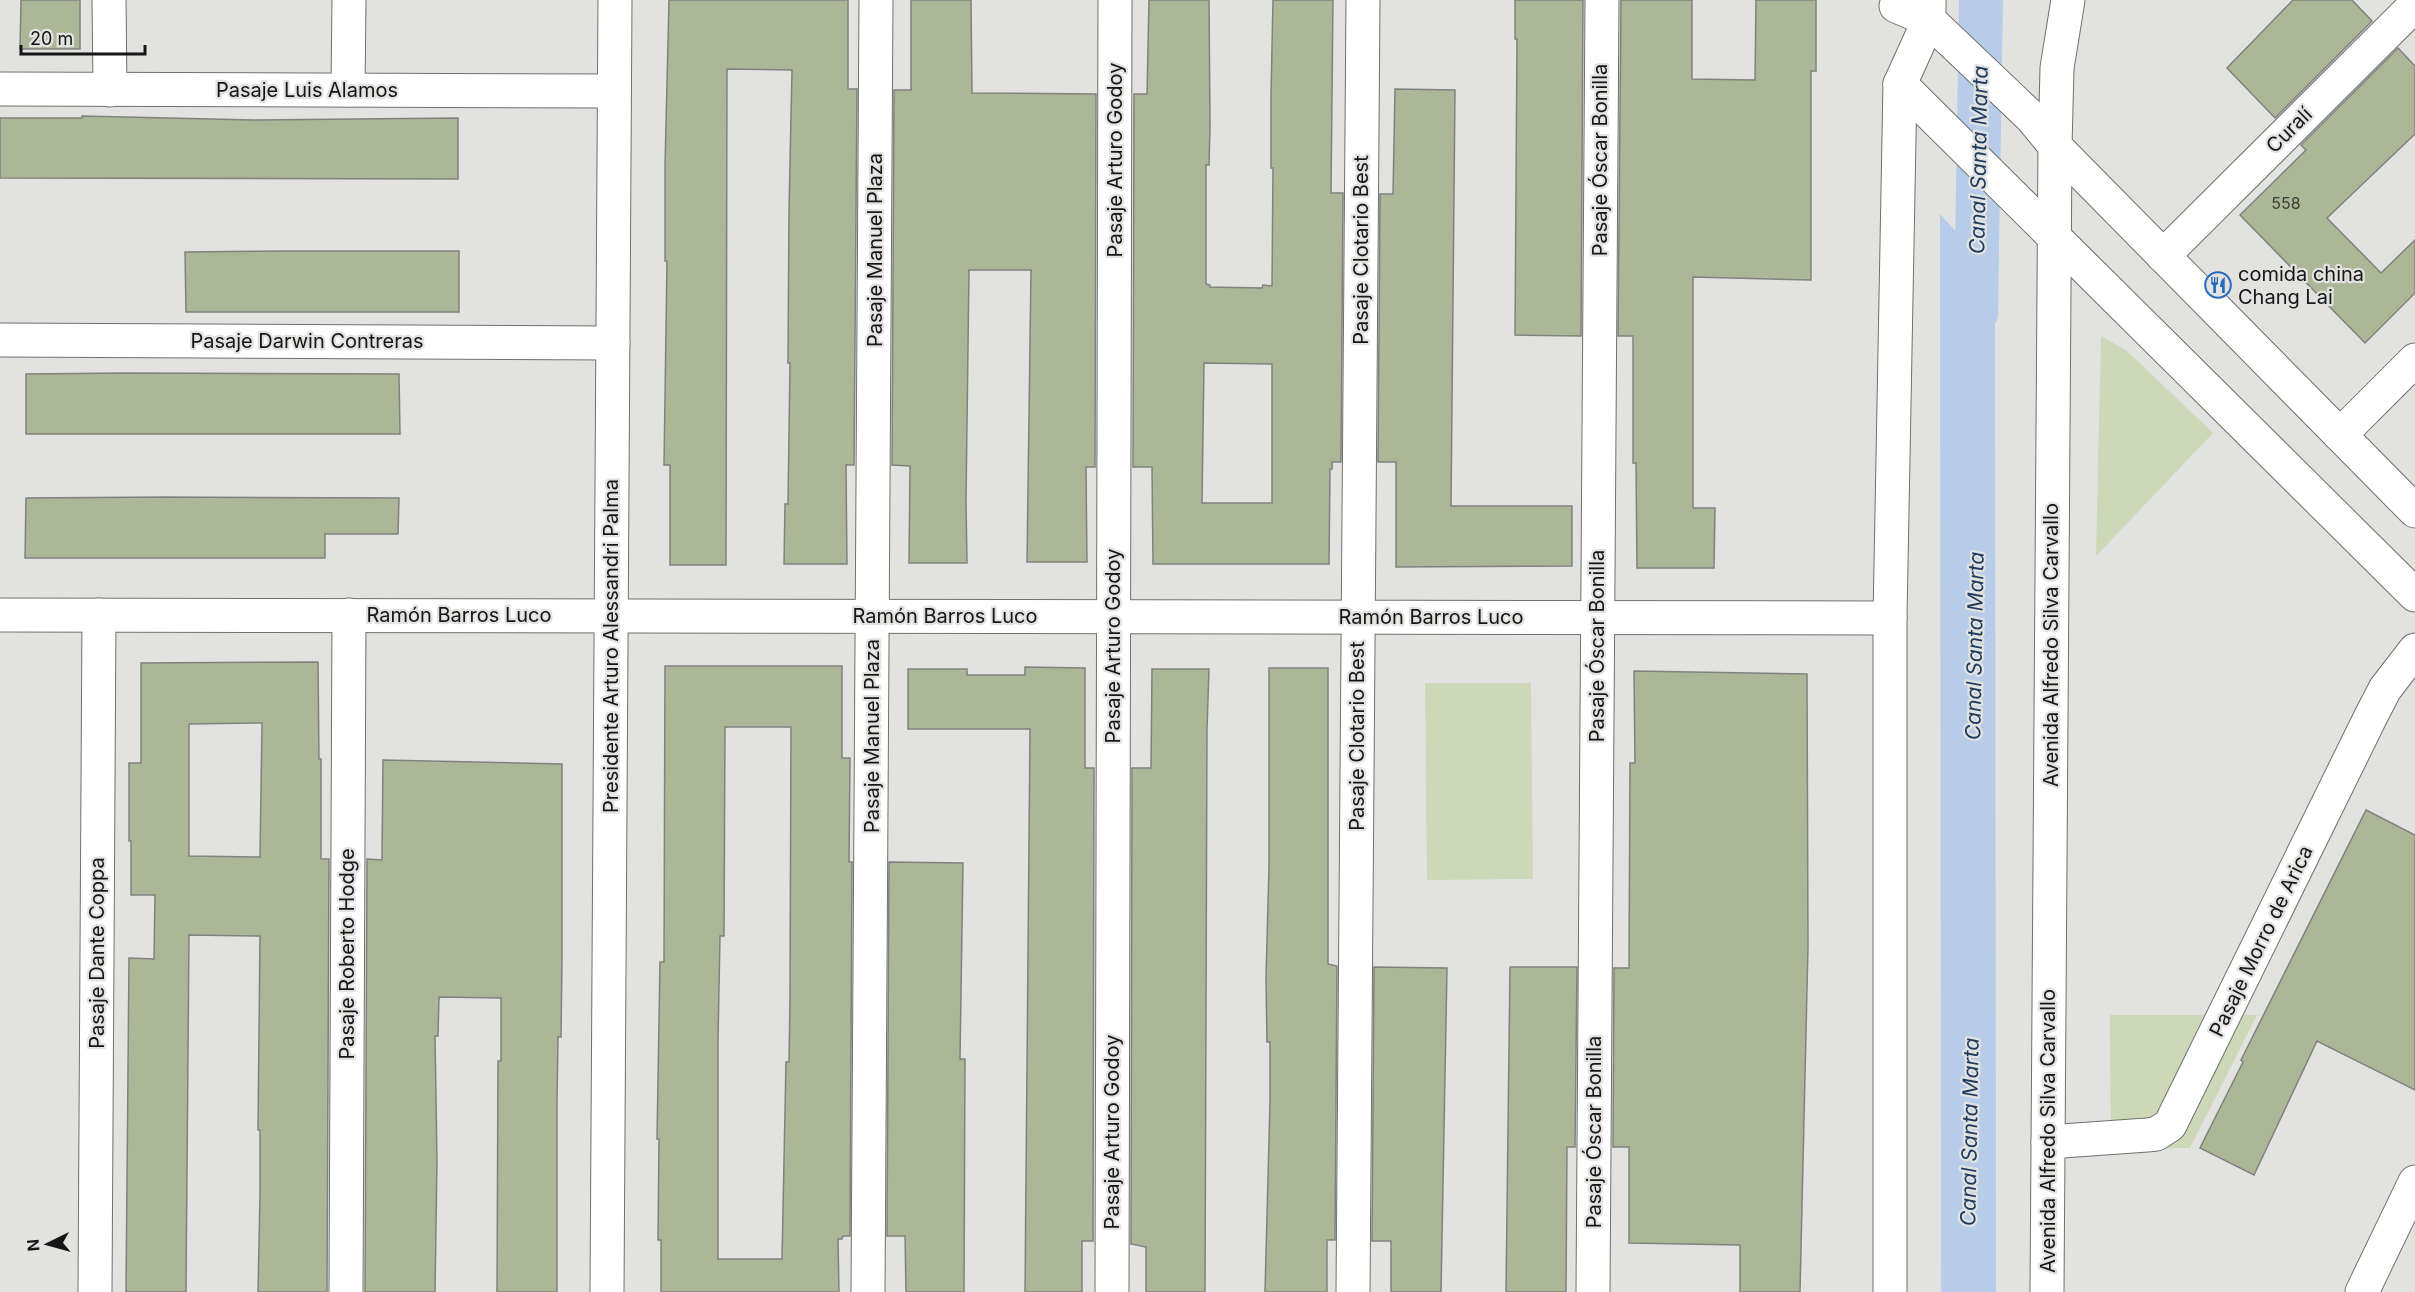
<svg xmlns="http://www.w3.org/2000/svg" width="2415" height="1292" font-family="Inter,sans-serif">
<style>
.green{fill:#cdd8b9}
.water{fill:#b6cce8}
.lines{fill:none;stroke-linecap:round;stroke-linejoin:round}
.canal{stroke:#b6cce8;stroke-width:44}
.building{fill:#abb797;stroke:#81827f;stroke-width:1.5;fill-rule:evenodd}
.street-casing{stroke:#70716e;stroke-width:35}
.secondary-casing{stroke:#70716e;stroke-width:35}
.street{stroke:#fff;stroke-width:33}
.secondary{stroke:#fff;stroke-width:33}
.labels{text-anchor:middle;stroke-width:4.5;stroke-linejoin:round;paint-order:stroke}
.number-label{font-size:16px;fill:#3a3e36}
.street-label{font-size:20px;fill:#151615;stroke:#e2e3e0}
.poi-label{font-size:20px;fill:#151615;stroke:#e2e3e0;text-anchor:start}
.water-label{font-size:21px;font-style:italic;fill:#1e3c62;stroke:#e2e3e0}
</style>
<rect width="100%" height="100%" fill="#e2e3e0"/>
<g class="green">
<polygon points="2101,336 2127,351 2213,433 2096,556"/>
<polygon points="1425,683 1531,683 1533,879 1427,880"/>
<polygon points="2110,1015 2257,1015 2190,1148 2111,1149"/>
</g>
<polygon class="water" points="1940,214 1995,274 1996,1292 1941,1292"/>
<g class="lines">
<polyline class="canal" points="1976,313 1981,0"/>
</g>
<g class="building">
<polygon points="21,0 80,0 80,49 20,49"/>
<polygon points="669,0 848,0 848,89 857,89 854,465 846,465 847,564 784,564 785,504 788,504 790,363 788,363 789,210 792,70 727,69 726,565 670,565 670,465 664,465 667,261 665,261 665,166"/>
<polygon points="911,0 971,0 972,93 1096,94 1095,467 1086,467 1087,562 1027,562 1031,270 969,270 966,501 967,563 909,563 910,466 892,465 894,90 911,90"/>
<path d="M1149,0h60l1,127 -1,38h-3v119l4,1v2l52,1 1,-3 9,1 1,-118h-2v-73l2,-95h60l-2,193h12l-2,269h-9v7h-2l-1,95h-176l-1,-97h-19l1,-373h13zM1204,363l68,1v139h-70z"/>
<polygon points="1515,0 1583,0 1581,336 1515,335 1517,39 1515,39"/>
<polygon points="1621,0 1692,0 1692,79 1755,80 1756,0 1816,0 1816,71 1811,71 1811,280 1693,277 1693,508 1715,508 1714,568 1637,568 1636,463 1633,463 1633,336 1618,336"/>
<polygon points="2293,0 2352,0 2372,21 2275,118 2227,68"/>
<polygon points="2398,48 2415,66 2415,134 2327,218 2381,273 2415,240 2415,293 2365,343 2240,215 2306,150 2301,145"/>
<polygon points="1395,89 1455,90 1451,506 1572,506 1572,566 1396,567 1396,462 1378,462 1380,194 1393,194"/>
<polygon points="82,116 254,120 458,118 458,179 0,178 0,118 82,118"/>
<polygon points="294,251 459,251 459,312 186,312 185,252"/>
<polygon points="126,373 399,374 400,434 26,434 26,374"/>
<polygon points="163,497 399,498 398,534 325,534 325,558 25,558 26,498"/>
<path d="M318,662l1,97h2v100h8l-2,433h-69l2,-96v-66h-2l2,-194 -71,-1 -3,357h-60l3,-334 25,1 1,-64h-24v-54h-2v-78h12v-100zM262,723l-2,134 -71,-1v-132z"/>
<path d="M665,666h177v92h8l-1,104h3l-2,374h-7l-1,3h-4l1,53h-178v-52h-3l1,-101h-2l3,-177h4zM725,727h66l-1,272 -1,63h-3l-4,197h-64v-218l2,-105h4z"/>
<polygon points="1025,667 1085,668 1085,768 1094,768 1093,1241 1082,1241 1082,1292 1025,1292 1030,729 908,729 908,669 967,669 967,675 1025,675"/>
<polygon points="1269,668 1328,668 1328,964 1337,966 1335,1240 1327,1240 1327,1292 1265,1292 1270,1102 1270,1042 1267,1042 1266,978 1269,867"/>
<polygon points="1152,669 1209,669 1207,729 1205,1292 1146,1292 1146,1247 1131,1244 1132,768 1151,768"/>
<polygon points="1634,671 1807,674 1808,946 1800,1292 1740,1292 1740,1245 1629,1243 1629,1147 1613,1147 1614,968 1629,968 1630,763 1635,763"/>
<polygon points="383,760 562,764 562,959 561,1037 558,1037 557,1100 557,1292 497,1292 498,1061 501,1061 501,998 439,997 438,1036 435,1036 437,1160 435,1292 365,1292 367,859 382,860"/>
<polygon points="2366,810 2415,835 2415,1090 2317,1041 2254,1175 2200,1148 2243,1062 2241,1060"/>
<polygon points="889,862 963,863 960,1059 965,1059 964,1292 906,1292 905,1236 887,1236"/>
<polygon points="1374,967 1447,968 1441,1292 1391,1292 1391,1241 1372,1241"/>
<polygon points="1510,967 1577,967 1575,1147 1567,1147 1566,1292 1506,1292"/>
</g>
<g class="lines">
<g class="street-casing">
<g id="street">
<polyline points="109,0 110,90"/>
<polyline points="0,89 614,91"/>
<polyline points="348,90 349,0"/>
<polyline points="2055,146 2057,68 2068,0"/>
<polyline points="2163,256 2415,5"/>
<polyline points="0,340 613,343"/>
<polyline points="2340,435 2415,360"/>
<polyline points="0,615 1890,618"/>
<polyline points="2048,1142 2147,1135 2156,1134 2170,1125 2371,716 2385,689 2415,650"/>
<polyline points="95,1292 99,615"/>
<polyline points="346,1292 349,615"/>
<polyline points="607,1292 615,0"/>
<polyline points="868,1292 876,0"/>
<polyline points="1112,1292 1115,0"/>
<polyline points="1353,1292 1363,0"/>
<polyline points="1593,1292 1602,0"/>
<polyline points="1890,1292 1890,618 1900,84"/>
<polyline points="2362,1292 2415,1182"/>
</g>
</g>
<g class="secondary-casing">
<g id="secondary">
<polyline points="1896,6 1929,20 2031,117 2055,146 2415,511"/>
<polyline points="1900,84 2415,595"/>
<polyline points="1900,84 1929,20 1929,0"/>
<polyline points="2047,1292 2055,146"/>
</g>
</g>
<use href="#street" class="street"/>
<use href="#secondary" class="secondary"/>
</g>
<defs>
<g id="restaurant-ring" transform="scale(1.35)"><circle r="9.5" fill="#e2e3e0" stroke="#276bbc" stroke-width="1.5"/><path d="M-5-6h1v4h1v-4h1v4h1v-4h1v5L-1.5 .5V6h-2V.5L-5-1ZM5-6V6H3V1.5H1.5Q1.5-4 5-6Z" fill="#276bbc"/></g>
</defs>
<g fill-rule="evenodd">
<use href="#restaurant-ring" x="2218" y="285"/>
</g>
<g class="labels">
<g class="number-label">
<text x="2286" y="209">558</text>
</g>
<g class="street-label">
<text x="307" y="97">Pasaje Luis Alamos</text>
<text transform="translate(2289 130) rotate(-45)" y="7">Curalí</text>
<text transform="translate(1115 160) rotate(-90)" y="7">Pasaje Arturo Godoy</text>
<text transform="translate(1600 160) rotate(-90)" y="7">Pasaje Óscar Bonilla</text>
<text transform="translate(875 250) rotate(-90)" y="7">Pasaje Manuel Plaza</text>
<text transform="translate(1361 250) rotate(-90)" y="7">Pasaje Clotario Best</text>
<text x="307" y="348">Pasaje Darwin Contreras</text>
<text x="459" y="622">Ramón Barros Luco</text>
<text x="945" y="623">Ramón Barros Luco</text>
<text x="1431" y="624">Ramón Barros Luco</text>
<text transform="translate(2051 645) rotate(-90)" y="7">Avenida Alfredo Silva Carvallo</text>
<text transform="translate(611 646) rotate(-90)" y="7">Presidente Arturo Alessandri Palma</text>
<text transform="translate(1113 646) rotate(-90)" y="7">Pasaje Arturo Godoy</text>
<text transform="translate(1597 646) rotate(-90)" y="7">Pasaje Óscar Bonilla</text>
<text transform="translate(872 736) rotate(-90)" y="7">Pasaje Manuel Plaza</text>
<text transform="translate(1357 736) rotate(-90)" y="7">Pasaje Clotario Best</text>
<text transform="translate(2261 941) rotate(-64)" y="7">Pasaje Morro de Arica</text>
<text transform="translate(97 953) rotate(-90)" y="7">Pasaje Dante Coppa</text>
<text transform="translate(347 954) rotate(-90)" y="7">Pasaje Roberto Hodge</text>
<text transform="translate(2048 1131) rotate(-90)" y="7">Avenida Alfredo Silva Carvallo</text>
<text transform="translate(1112 1132) rotate(-90)" y="7">Pasaje Arturo Godoy</text>
<text transform="translate(1594 1132) rotate(-90)" y="7">Pasaje Óscar Bonilla</text>
</g>
<g class="poi-label">
<text x="2238" y="281">comida china<tspan x="2238" dy="23">Chang Lai</tspan></text>
</g>
<g class="water-label">
<text transform="translate(1979 160) rotate(-89)" y="7">Canal Santa Marta</text>
<text transform="translate(1975 646) rotate(-89)" y="7">Canal Santa Marta</text>
<text transform="translate(1970 1132) rotate(-89)" y="7">Canal Santa Marta</text>
</g>
</g>
<g transform="translate(48 1244) rotate(265)" stroke="#e2e3e0" stroke-width="4.5" paint-order="stroke">
<path d="M0-4.5L10 22L0 15L-10 22Z" fill="#151615"/>
<text y="-9" font-size="16" font-weight="bold" text-anchor="middle" fill="#151615">N</text>
</g>
<path d="M21 45v9h124v-9" fill="none" stroke="#151615" stroke-width="3"/>
<text x="30" y="45" font-size="18" fill="#151615" stroke="#e2e3e0" stroke-width="4.5" paint-order="stroke">20 m</text>
</svg>
